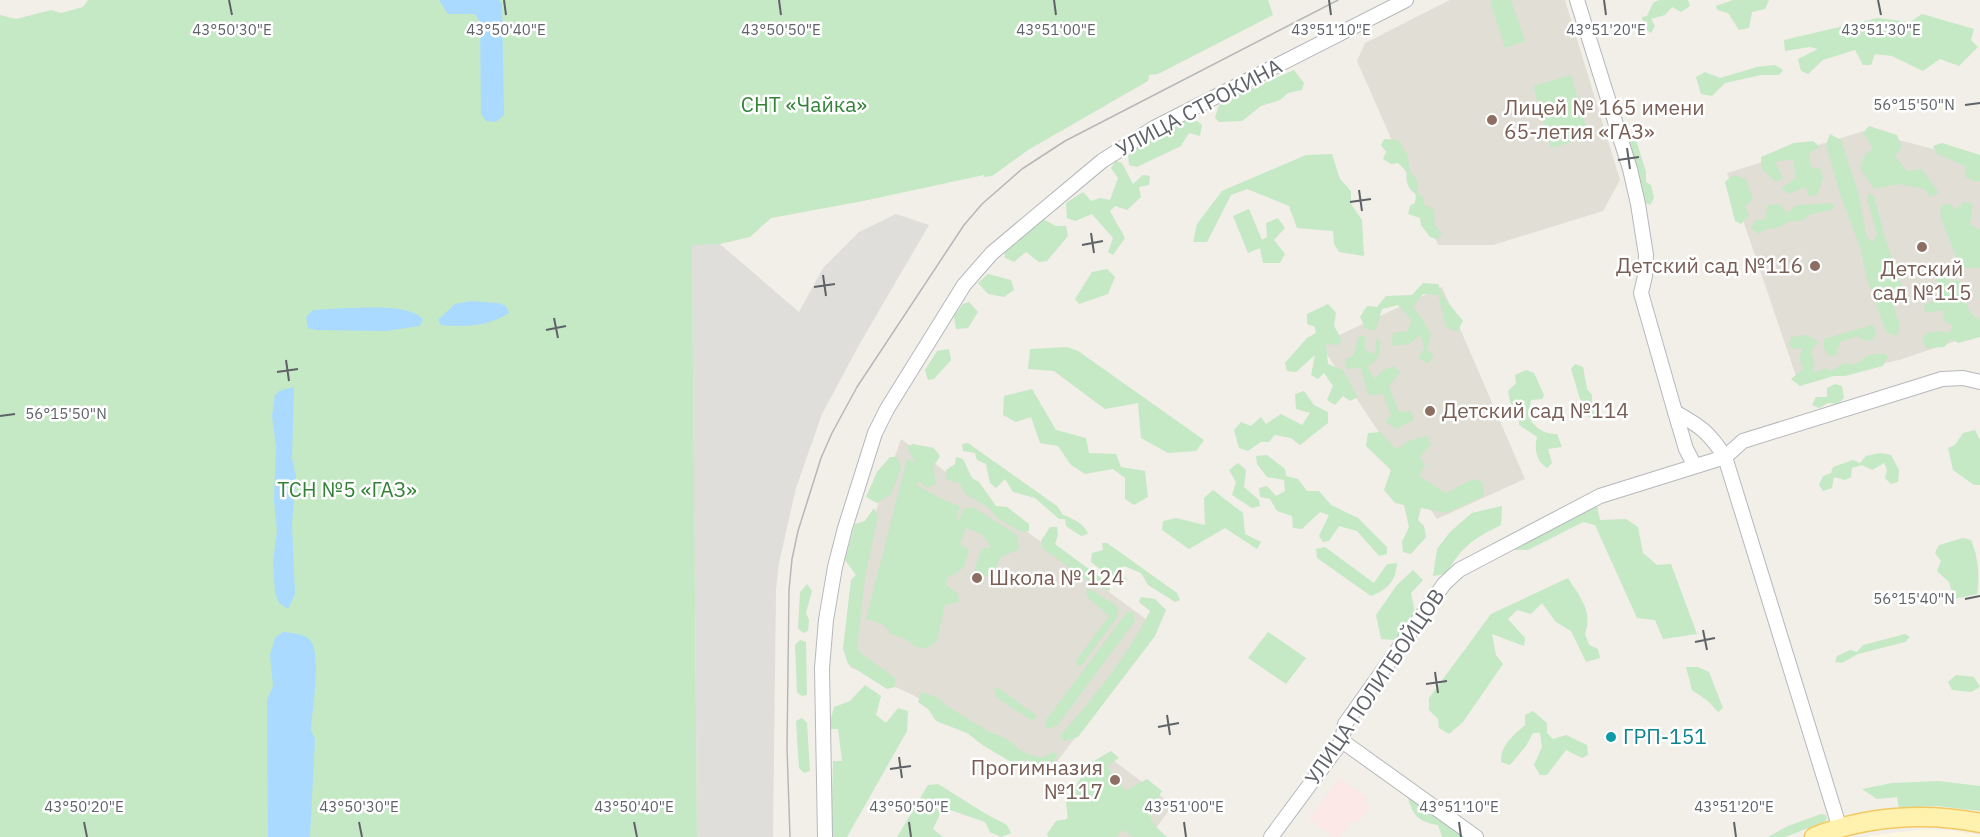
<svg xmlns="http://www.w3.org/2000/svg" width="1980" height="837" font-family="'IBM Plex Sans',sans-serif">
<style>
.commercial{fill:#fef7e0}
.industrial{fill:#e0deda}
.education{fill:#e1ded6}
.medical{fill:#fce8e6}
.green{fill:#c5e8c5}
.water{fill:#aadaff}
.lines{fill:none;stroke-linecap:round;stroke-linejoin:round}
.minor-casing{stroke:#b5b8bc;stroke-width:16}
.major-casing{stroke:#f2c960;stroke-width:21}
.minor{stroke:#fff;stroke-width:14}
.major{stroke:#fff2af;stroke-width:18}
.tram{stroke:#b6b7b8;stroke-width:1.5}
.ticks{fill:none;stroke:#5f6368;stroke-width:2}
.education-dot{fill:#8d6e63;stroke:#fff;stroke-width:2}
.culture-dot{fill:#0f9aa8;stroke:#fff;stroke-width:2}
.labels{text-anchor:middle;stroke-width:5;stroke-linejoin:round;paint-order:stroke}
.park-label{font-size:21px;fill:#348238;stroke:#fff}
.street-label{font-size:21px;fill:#5f6368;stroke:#fff}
.education-label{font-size:21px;fill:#785e54;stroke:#fff;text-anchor:start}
.culture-label{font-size:21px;fill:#0d838f;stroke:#fff;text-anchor:start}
.ticks-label{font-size:15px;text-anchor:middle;fill:#5f6368;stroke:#fff;stroke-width:5;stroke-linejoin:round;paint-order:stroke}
</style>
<rect width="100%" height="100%" fill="#f1efe8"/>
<polygon class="commercial" points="1925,829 1955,831 1980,835 1980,837 1860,837"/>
<polygon class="industrial" points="896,214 929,225 859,345 822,414 796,488 779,563 776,590 773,837 697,837 692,244 720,244 799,312 823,268 859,232"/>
<g class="education">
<polygon points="1450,0 1565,0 1620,180 1603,211 1493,245 1438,245 1357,61 1365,43"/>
<polygon points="1864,131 1980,161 1980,333 1899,360 1798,382 1727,173"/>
<polygon points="1442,287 1525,479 1437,519 1320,344"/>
<polygon points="901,439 1158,628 1047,775 913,695 850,667 854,618 873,519"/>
<polygon points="1106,755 1173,805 1156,828 1167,837 1055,837"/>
</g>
<polygon class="medical" points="1340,778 1368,798 1364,803 1370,807 1357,823 1352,820 1339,837 1334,837 1309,819"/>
<g class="green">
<polygon points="88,0 1268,0 1273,15 1158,74 1149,75 1148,81 1028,150 992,176 984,177 984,175 863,201 771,218 750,237 720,244 692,245 697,837 0,837 0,15 16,19 51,10 61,13 83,7"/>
<polygon points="1494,0 1511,0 1525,41 1505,48 1490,1"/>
<polygon points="1659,0 1688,0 1690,6 1681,12 1672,7 1665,15 1651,19 1655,26 1651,33 1645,29 1642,17 1647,16 1653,3"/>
<polygon points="1733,0 1769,0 1765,9 1752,12 1749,28 1739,30 1728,13 1717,10 1716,6"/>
<polygon points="1922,14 1974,29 1971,40 1978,47 1959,66 1940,59 1923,71 1892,56 1875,54 1871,65 1863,65 1855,50 1823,60 1808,74 1801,71 1798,59 1818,49 1809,47 1785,51 1784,40 1878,18 1910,22"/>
<polygon points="1775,65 1783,70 1779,75 1761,75 1725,83 1712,96 1701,94 1696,77 1705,72 1720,78 1757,67"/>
<polygon points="1294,70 1304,83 1302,90 1288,93 1280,100 1261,106 1242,121 1219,122 1215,118 1219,105 1248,90"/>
<polygon points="1571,75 1589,137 1551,148 1533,86"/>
<polygon points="1192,117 1202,125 1200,136 1189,133 1181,146 1137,167 1129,165 1128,154 1161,133"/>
<polygon points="1869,126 1897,135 1902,147 1895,156 1907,171 1921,169 1939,193 1930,197 1925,189 1899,184 1874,189 1860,168 1864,156 1873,148 1863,133"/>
<polygon points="1627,130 1634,133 1646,172 1646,182 1651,185 1654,198 1650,205 1644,202 1640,191 1642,184 1637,182 1624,140"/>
<polygon points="1830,134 1841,140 1858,192 1867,238 1873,242 1877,234 1867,199 1869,193 1874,196 1886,241 1903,290 1900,300 1891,298 1900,326 1896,336 1886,332 1867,279 1860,247 1841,197 1826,145"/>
<path d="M1384,139l14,1 9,14 3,17 8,10v12l5,4 1,7 10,6 1,15 7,8 -5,6 -7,-2 -9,-12 -1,-7 -12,-4 2,-8 5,-3 1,-9c-8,-4 -11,-14 -9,-22l-9,-9 -7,1 -8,-5 3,-7 -5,-7z"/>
<polygon points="1813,141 1820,147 1809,153 1811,167 1821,169 1823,178 1817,195 1809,196 1805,187 1789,194 1781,189 1796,177 1793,159 1775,162 1783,178 1776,182 1761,168 1761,157 1794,143"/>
<polygon points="1942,143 1980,155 1980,180 1976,182 1965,177 1965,166 1937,154 1933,146"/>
<polygon points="1332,154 1340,179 1351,191 1351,204 1362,220 1364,256 1339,252 1334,244 1333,231 1297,228 1289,206 1247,189 1231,195 1207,242 1193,242 1197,224 1222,191 1306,155"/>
<polygon points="1116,161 1122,163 1133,184 1143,175 1150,176 1149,185 1139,187 1141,197 1127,210 1115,206 1110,211 1125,238 1113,255 1108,252 1113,238 1092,214 1075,221 1067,218 1066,203 1083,192 1091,201 1100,198 1110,200 1118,178 1111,168"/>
<polygon points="1733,175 1746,179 1753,199 1745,206 1749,216 1741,224 1735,221 1725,182"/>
<polygon points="1964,202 1973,204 1970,224 1980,230 1980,268 1960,268 1940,215 1941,205 1950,204 1955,210"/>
<path d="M1834,203v6l-25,6 -7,6c-14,-1 -12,2 -24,6 -10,4 -9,-1 -19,7l-8,-6 4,-8h9l4,-15 11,-1 8,9 10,-8z"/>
<polygon points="1249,209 1262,240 1267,237 1266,223 1278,218 1285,228 1274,240 1285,254 1280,263 1263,263 1260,248 1248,253 1233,216"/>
<polygon points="1039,217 1056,226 1066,226 1068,236 1047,261 1039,262 1026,252 1014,262 1005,258 1004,247"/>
<path d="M1938,267l12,9v6l7,-2 8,6c-1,12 2,29 15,34v17l-22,6 -7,-4 -7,8 -18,1 -4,-8 4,-7 13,-2 10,2 4,-7 -9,-6 -1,-10 -18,3 -1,-8 17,-8 -1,-11 -8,-14z"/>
<polygon points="1107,269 1115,277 1108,294 1079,304 1075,299 1092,272"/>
<polygon points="988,274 1011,280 1014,290 1004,297 988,294 978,283"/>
<polygon points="1423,283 1438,284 1445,299 1463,321 1457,332 1446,327 1438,295 1423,294 1413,307 1423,320 1431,335 1427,349 1434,355 1428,364 1418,358 1424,348 1421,335 1409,344 1392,346 1393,333 1408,331 1411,320 1398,305 1382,309 1376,330 1366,329 1360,317 1367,306 1377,307 1386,296 1412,295"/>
<polygon points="969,302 978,312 968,328 956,329 954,316 963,304"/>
<polygon points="1328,304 1336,313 1334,326 1342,340 1339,345 1326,344 1328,364 1343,370 1358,397 1350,401 1343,396 1335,405 1327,400 1333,386 1324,373 1318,379 1311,375 1315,355 1296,372 1287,371 1285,363 1307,338 1316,333 1315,327 1307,324 1307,314"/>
<polygon points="1872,325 1876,331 1874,339 1864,341 1858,336 1840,342 1836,356 1830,356 1824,349 1824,339"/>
<polygon points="1807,335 1818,342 1811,352 1814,360 1813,373 1826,368 1831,371 1844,363 1855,365 1868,355 1884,353 1888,357 1883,366 1845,376 1834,376 1800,386 1791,379 1803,369 1799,358 1803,348 1793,349 1788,344 1792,337"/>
<path d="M1359,336h6v14l10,4 1,-15 4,1c2,13 -2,21 -13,27l8,12 8,-9 12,-4 5,7 -11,13 10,26 12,-1 3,8 -17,10 -12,-7 6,-7 -8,-21 -15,1 -7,-27 -14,1 -2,-9 8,-4z"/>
<polygon points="1067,347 1078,351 1204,440 1196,451 1168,453 1141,438 1138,403 1105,409 1054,371 1028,369 1030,349"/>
<polygon points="949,349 951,360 934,379 928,380 925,370 937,351"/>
<polygon points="1575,364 1583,367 1587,389 1592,395 1592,404 1600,412 1597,419 1588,417 1588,405 1580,399 1571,369"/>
<path d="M1526,370l8,3 10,22 -2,4 -11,1 -3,16c7,12 15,18 29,18l5,13 -14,2 4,14 -5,5c-11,-6 -13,-20 -10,-31l-18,-12 1,-13 -9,-6 -3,-15 8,-8 -1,-8z"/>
<polygon points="1835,384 1842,386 1844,398 1838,404 1828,403 1819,408 1812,405 1816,397 1827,397 1827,388"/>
<polygon points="1032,389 1056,430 1086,438 1089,453 1116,454 1121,467 1145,471 1148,497 1134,505 1125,499 1125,478 1113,469 1085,474 1071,465 1058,446 1040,443 1031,417 1016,422 1003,415 1004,396"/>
<polygon points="1304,391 1314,405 1328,412 1328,423 1300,445 1291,438 1275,435 1269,442 1261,442 1248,451 1239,448 1234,430 1241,422 1251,426 1261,417 1266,424 1281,414 1302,425 1310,413 1296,409 1295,394"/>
<polygon points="1975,430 1980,440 1980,485 1974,485 1953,470 1948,448 1955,445 1963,433"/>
<polygon points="1380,432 1396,449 1411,440 1427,436 1431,444 1420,457 1425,465 1419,476 1446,493 1473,479 1483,482 1484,496 1447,513 1421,508 1418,520 1424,526 1426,537 1411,554 1403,552 1402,542 1409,527 1404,505 1395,503 1384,490 1391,470 1366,446 1368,433"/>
<path d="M968,443l89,63 6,9c9,3 23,10 25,19l-7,2 -15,-10 -1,-7h-6l-24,-21 -22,-6 -8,-13 -9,9 -6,-5 -4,-19 -9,-4 -2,-7 -12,-2 -1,-7z"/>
<polygon points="913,444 934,448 940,456 933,467 936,483 928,488 918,481 918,486 946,501 960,506 957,516 958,522 964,509 973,507 1017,535 1019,549 1001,557 992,575 979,577 975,569 981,549 991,547 982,534 966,528 960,544 969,550 964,567 951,577 948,575 946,585 958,594 959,602 945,605 937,641 927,648 915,647 906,639 893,635 882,624 866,619 907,459 915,462 907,447"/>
<polygon points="1880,453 1891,455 1899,470 1898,482 1891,484 1885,478 1887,470 1884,463 1872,470 1862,465 1852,468 1851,477 1845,480 1834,477 1832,488 1823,491 1819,485 1823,476 1831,473 1833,467 1853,460 1860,463 1866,456"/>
<polygon points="1267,455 1285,469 1286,476 1298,479 1307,491 1319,491 1331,505 1358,518 1387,547 1387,554 1379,556 1357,531 1339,526 1329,541 1323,542 1319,536 1329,515 1320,512 1302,529 1293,528 1292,516 1277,511 1270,499 1260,497 1259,488 1267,486 1276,496 1285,491 1284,480 1267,477 1257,464 1256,456"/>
<polygon points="890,457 897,457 901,469 891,494 877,503 866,497 877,472"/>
<polygon points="956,457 963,459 972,478 979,482 996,506 1007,507 1029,524 1029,531 1021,532 997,518 989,508 964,493 960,483 947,480 946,470 955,464"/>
<polygon points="1238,463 1246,470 1244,487 1259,500 1260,506 1252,508 1232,495 1236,482 1229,470"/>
<polygon points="1213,490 1243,513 1245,534 1261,542 1257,549 1225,528 1189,549 1162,530 1163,521 1176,518 1205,525 1204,498"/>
<path d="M1502,506l-1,19c-28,14 -39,21 -55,49l-13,2 4,-27 13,-17 22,-19z"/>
<polygon points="1597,506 1600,520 1626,519 1638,527 1643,553 1657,565 1671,564 1697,634 1663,639 1655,620 1637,618 1595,525 1583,522 1528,550 1514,550 1517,535 1586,507"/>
<polygon points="874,508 878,516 865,577 857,650 895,678 895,687 887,689 848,664 843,648 851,580 856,575 845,560 855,524 865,521"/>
<polygon points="1050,527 1057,527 1058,535 1055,544 1109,584 1110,591 1097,587 1042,548 1041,541"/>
<path d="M1963,538l8,2c7,16 9,37 6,54l-23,5 -5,-17 -12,-11 4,-10 -6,-8 4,-8z"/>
<polygon points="1102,543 1107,543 1177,593 1180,600 1175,602 1148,585 1141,573 1124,566 1119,570 1127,580 1122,586 1091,562 1092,553 1103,550"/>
<path d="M1325,547l49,36 13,-19 10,-1c-1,18 -10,27 -26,33l-54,-38 -1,-9z"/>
<polygon points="1413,570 1423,580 1411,593 1415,613 1396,640 1381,639 1376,615 1397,585"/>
<path d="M1568,578c12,19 25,33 17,56l4,11 9,4 2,9 -14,4 -15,-31 -15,-9 -14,-19 -11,11 -14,-4 -9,9 17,19 -1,8 -32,-12 4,21 7,9 -40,58 -14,12 -10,-6 -1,-9 -9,-9v-12l62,-84z"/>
<polygon points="807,584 812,591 806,613 809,620 808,631 803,633 798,628 800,592"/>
<polygon points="1090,589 1117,606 1118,616 1082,665 1077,666 1076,661 1109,616 1087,597 1086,590"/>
<path d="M1141,597l14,2 11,11 -11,26 -77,101 -14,4 -4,-5c33,-38 68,-80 90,-125l-11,-9z"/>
<polygon points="1127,612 1133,612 1135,621 1057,726 1045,729 1046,720"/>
<polygon points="1268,632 1306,658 1286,684 1248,658"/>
<polygon points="1905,634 1910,637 1905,642 1858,654 1842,663 1835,662 1837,656 1850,650 1857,652 1863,645"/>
<polygon points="800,640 806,642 807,695 802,696 797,692 795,645"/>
<polygon points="1686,667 1698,667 1709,672 1723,708 1718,712 1708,701 1692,690"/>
<polygon points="1956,675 1974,677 1980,687 1971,692 1952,690 1948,682"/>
<polygon points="865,685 881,696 876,715 886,723 898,708 908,711 907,731 847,837 831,837 833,761 842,761 838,729 828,729 834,707 850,701"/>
<polygon points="994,688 1000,689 1037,716 1032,721 996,697"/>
<polygon points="921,692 939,698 947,706 991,733 1004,737 1023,752 1041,758 1054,752 1058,755 1046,772 1027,760 1011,762 984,746 967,733 936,721 928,709 918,702"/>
<path d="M1533,711l14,12v10l6,6 13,-4 21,10 1,10 -6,3 -16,-8 -19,25h-7l-6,-10 8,-18 -2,-14h-7l-7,13 -16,19 -9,-3c-1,-17 13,-27 24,-37v-10z"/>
<polygon points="802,718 807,723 810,771 804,773 799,768 796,721"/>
<path d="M1111,751l8,7 -12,8 18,25 22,-12 15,12c-13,25 -19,26 5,46h-34l-11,-7 -6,7h-68l-1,-3 9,-13 12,-2 -2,-16 23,-39z"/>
<polygon points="1938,781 1980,786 1980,811 1937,806 1899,808 1897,797 1877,799 1862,789 1892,783"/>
<polygon points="938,784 986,814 1007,825 1011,833 1001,837 990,832 985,822 950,810 947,803 936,806 940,814 933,829 943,837 897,837 928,785"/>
<path d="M1408,798l29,15 33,24h-28l-4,-12c-19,-3 -25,-9 -30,-27z"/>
<polygon points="1821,814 1826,815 1827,819 1824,822 1785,837 1768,837 1788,826"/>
</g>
<g class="water">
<polygon points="439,0 499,0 502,4 504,115 496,122 486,121 481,114 480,22 475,14 448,14"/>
<path d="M472,301l26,2 8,3 3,7c-23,14 -42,14 -68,12l-3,-5 17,-16z"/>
<path d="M347,308c21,0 61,-4 76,11l-3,7 -34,5 -70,-1 -8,-2 -2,-11 7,-7z"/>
<polygon points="294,387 292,459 296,476 292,524 295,594 288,609 279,603 275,592 273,563 277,530 274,501 276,447 272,416 275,395 279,391"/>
<path d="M283,632c9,1 20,1 27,8 12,14 2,71 1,90l4,9 -5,98h-42l-1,-137 6,-14 -3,-31 5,-17z"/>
</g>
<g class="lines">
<g class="minor-casing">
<g id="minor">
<polyline points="1577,0 1630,169 1638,204 1646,255 1645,276 1641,293 1675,412 1686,449 1695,466"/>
<path d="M1675,412c25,14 34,20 50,45l115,372"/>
<polyline points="1342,741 1476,837"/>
<polyline points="825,837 822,668 826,620 835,567 845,528 875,433 887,409 964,285 992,253 1102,161 1154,128 1406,0"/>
<polyline points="1271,837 1342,741 1345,724 1444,584 1459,570 1600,496 1725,457 1743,441 1942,379 1963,378 1980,382"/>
</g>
</g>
<g class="major-casing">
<path id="major" d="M1814,837c51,-21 112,-25 166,-14"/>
</g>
<use href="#minor" class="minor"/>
<use href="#major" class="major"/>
<polyline class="tram" points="790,837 787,748 789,590 792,559 798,531 821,458 832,433 857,387 964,225 982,204 1022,169 1065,141 1338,0"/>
</g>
<path class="ticks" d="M229,0l3,15M504,0l2,15M779,0l2,15M1054,0l2,15M1329,0l2,15M1604,0l2,15M1878,0l3,15M1965,105l15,-2M1627,148l3,21M1618,160l21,-3M1359,190l3,21M1350,202l21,-3M1091,233l3,20M1082,245l21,-4M823,275l3,21M814,287l21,-3M554,318l4,20M546,330l20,-4M286,360l3,21M277,372l21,-3M0,416l15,-2M1965,599l15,-3M1703,630l4,20M1695,642l20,-4M1435,672l3,21M1426,684l21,-3M1167,715l3,20M1158,727l21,-4M899,757l3,21M890,769l21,-3M84,822l3,15M359,822l3,15M634,822l3,15M909,822l2,15M1184,822l2,15M1459,822l2,15M1734,822l2,15"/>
<g class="education-dot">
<circle cx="1492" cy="120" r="6"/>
<circle cx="1922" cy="247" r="6"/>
<circle cx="1815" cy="266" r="6"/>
<circle cx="1430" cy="411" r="6"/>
<circle cx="977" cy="578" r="6"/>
<circle cx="1115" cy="780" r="6"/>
</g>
<circle class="culture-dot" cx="1611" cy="737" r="6"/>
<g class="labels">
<g class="park-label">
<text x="804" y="112">СНТ «Чайка»</text>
<text x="347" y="497">ТСН №5 «ГАЗ»</text>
</g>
<g class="street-label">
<text transform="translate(1199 108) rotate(-28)" y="7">УЛИЦА СТРОКИНА</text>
<text transform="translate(1375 687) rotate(-56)" y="7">УЛИЦА ПОЛИТБОЙЦОВ</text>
</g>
<g class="education-label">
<text x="1504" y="115">Лицей № 165 имени<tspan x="1504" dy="24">65-летия «ГАЗ»</tspan></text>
<text x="1803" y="273" text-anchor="end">Детский сад №116</text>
<text x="1922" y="276" text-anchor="middle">Детский<tspan x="1922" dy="24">сад №115</tspan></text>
<text x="1442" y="418">Детский сад №114</text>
<text x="989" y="585">Школа № 124</text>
<text x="1103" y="775" text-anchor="end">Прогимназия<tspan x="1103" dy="24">№117</tspan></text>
</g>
<g class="culture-label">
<text x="1623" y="744">ГРП-151</text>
</g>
</g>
<g class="ticks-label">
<text x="232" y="35">43°50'30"E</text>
<text x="506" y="35">43°50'40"E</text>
<text x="781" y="35">43°50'50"E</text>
<text x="1056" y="35">43°51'00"E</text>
<text x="1331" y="35">43°51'10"E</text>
<text x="1606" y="35">43°51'20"E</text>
<text x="1881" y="35">43°51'30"E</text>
<text x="1914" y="110">56°15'50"N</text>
<text x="66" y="419">56°15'50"N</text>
<text x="1914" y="604">56°15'40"N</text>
<text x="84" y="812">43°50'20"E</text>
<text x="359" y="812">43°50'30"E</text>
<text x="634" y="812">43°50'40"E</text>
<text x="909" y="812">43°50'50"E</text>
<text x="1184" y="812">43°51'00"E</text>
<text x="1459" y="812">43°51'10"E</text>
<text x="1734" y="812">43°51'20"E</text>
</g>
</svg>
